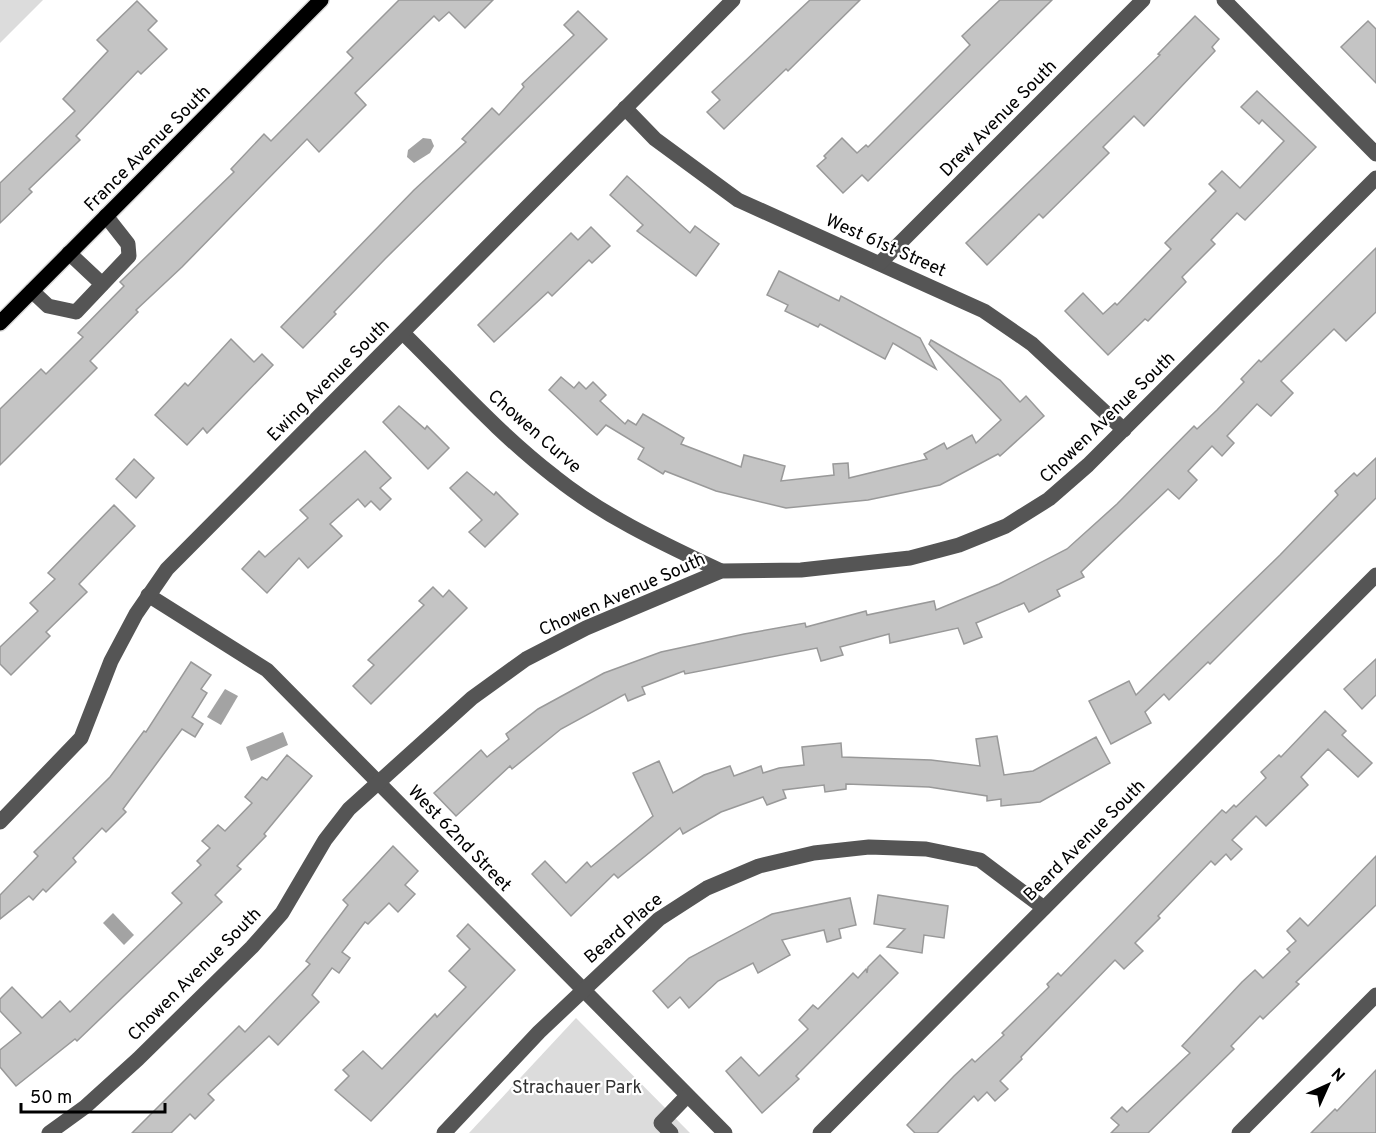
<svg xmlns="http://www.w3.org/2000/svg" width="1376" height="1133" font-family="Overpass,sans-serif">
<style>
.green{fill:#dcdcdc}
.water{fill:#a3a3a3}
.building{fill:#c4c4c4;stroke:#999;stroke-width:1.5}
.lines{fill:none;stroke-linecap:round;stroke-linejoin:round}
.major-casing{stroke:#dbdbdb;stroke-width:18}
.minor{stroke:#555;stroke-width:15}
.major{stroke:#000;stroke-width:15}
.labels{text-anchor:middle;stroke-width:4.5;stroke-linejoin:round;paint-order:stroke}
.street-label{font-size:18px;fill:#000;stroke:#fff}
.park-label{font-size:18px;fill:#333;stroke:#fff}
</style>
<rect width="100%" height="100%" fill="#fff"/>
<g class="green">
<polygon points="0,0 43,0 0,43"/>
<polygon points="576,1018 690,1133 469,1133"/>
</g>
<g class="water">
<polygon points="423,138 431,139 434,146 430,153 414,163 407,157 408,150"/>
<polygon points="225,689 238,696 221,725 207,717"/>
<polygon points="283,732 288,745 251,761 246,747"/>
<polygon points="113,913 134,935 124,945 103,923"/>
</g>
<g class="building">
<polygon points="399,0 493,0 465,28 449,12 439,21 434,16 355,93 366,105 319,152 307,139 182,267 136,310 138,312 90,361 97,368 0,465 0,409 41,369 46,374 83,337 78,333 124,286 120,282 234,172 231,169 264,134 271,141 353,58 347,52"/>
<polygon points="810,0 860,0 788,71 786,69 724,129 707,112 720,100 712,92"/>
<polygon points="1000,0 1052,0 868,181 862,175 843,193 817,166 826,158 824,156 842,138 857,153 866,145 868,147 970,45 962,36"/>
<polygon points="137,1 157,21 148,30 167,49 141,74 138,71 76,136 80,140 29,189 32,192 0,223 0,183 75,111 63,99 108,51 97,40"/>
<polygon points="578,11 607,39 385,259 334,312 336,314 303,348 281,327 414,190 466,142 462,139 492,108 499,115 524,87 522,84 574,35 564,25"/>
<polygon points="1195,16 1219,39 1212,47 1215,51 1144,126 1134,116 1103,147 1109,153 1043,218 1039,214 987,265 966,243 1160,55 1158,54"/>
<polygon points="1368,21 1376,29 1376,83 1341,47"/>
<polygon points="1257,91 1316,147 1245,220 1237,213 1211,240 1215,244 1182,277 1186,282 1148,321 1145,319 1108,355 1065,311 1083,293 1103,314 1115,303 1117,305 1171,249 1165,243 1216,191 1209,184 1222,171 1240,188 1284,141 1262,120 1259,124 1241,107"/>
<polygon points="627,176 690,233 695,226 719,244 696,276 637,231 643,225 610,195"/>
<polygon points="591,227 610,246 592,263 589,260 552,296 548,292 494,342 478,325 571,233 578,240"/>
<polygon points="1376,248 1376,312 1346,341 1334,329 1281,381 1293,393 1271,416 1257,404 1227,436 1234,443 1222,456 1212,446 1188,471 1197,480 1179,499 1168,489 1081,572 1084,577 1057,590 1060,596 1029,612 1024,603 976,623 982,637 964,644 958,628 890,643 889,634 840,647 843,655 821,661 817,648 685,674 684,671 642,687 645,694 628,701 625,694 561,729 512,769 510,766 456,816 434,793 481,750 487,757 509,739 506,734 538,709 604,673 661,652 744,634 805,623 806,627 866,611 867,615 934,601 936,610 999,584 1067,549 1117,504 1194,426 1197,429 1217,410 1244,382 1241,379 1259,360 1261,362"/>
<polygon points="779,271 839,301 841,296 920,338 936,369 893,343 885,359 820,324 818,327 785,311 788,305 767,295"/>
<polygon points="231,339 254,362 262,354 273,365 207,433 203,428 187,445 155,415 185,383 188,386"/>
<polygon points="931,340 1000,380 1020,402 1026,396 1044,416 1000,456 998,454 940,485 868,500 786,508 716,491 665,471 663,474 638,459 644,448 606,425 597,435 549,390 561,377 574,388 579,382 586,389 593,382 606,395 600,401 625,424 628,420 636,425 643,414 684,438 681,444 741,467 744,455 785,466 781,481 834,475 833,464 848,463 849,478 927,459 924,454 944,443 947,449 972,435 976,443 1001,420 929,344"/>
<polygon points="399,406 425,429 427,426 449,448 428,469 383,422"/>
<polygon points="365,451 391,478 380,488 391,499 380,510 371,501 365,507 358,499 330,524 342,536 308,568 299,558 267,593 242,569 259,551 265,557 308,518 300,510"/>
<polygon points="1376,458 1376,498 1210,664 1208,662 1169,700 1164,694 1145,712 1151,723 1111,744 1089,701 1129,681 1136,695 1280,555 1338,495 1335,491 1354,473 1357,476"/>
<polygon points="134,459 154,478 136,498 116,479"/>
<polygon points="467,472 494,495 496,492 518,514 485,547 469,532 482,520 450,488"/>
<polygon points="114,505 135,526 79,584 87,592 46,632 50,636 11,675 0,664 0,647 38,611 30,603 55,579 48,573"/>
<polygon points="433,587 443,597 449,590 467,608 371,704 353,686 374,665 368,660 424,605 419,601"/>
<polygon points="1376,659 1376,695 1362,709 1344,689"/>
<polygon points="191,662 211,675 201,689 207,693 192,717 203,724 195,737 182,729 123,809 126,812 106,832 102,828 73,858 76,862 46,892 43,889 33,900 29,896 0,919 0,895 38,856 34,852 110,777 144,731 146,732"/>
<polygon points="1325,711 1346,731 1342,735 1372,763 1358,777 1328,749 1301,777 1308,785 1266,826 1256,816 1232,840 1242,849 1231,860 1226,854 1215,865 1211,861 1158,916 1160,918 1135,943 1143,951 1124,969 1115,960 1021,1057 1022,1059 1000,1081 1008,1089 995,1101 987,1092 978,1101 974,1096 937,1133 915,1133 907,1125 954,1076 972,1059 975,1062 1004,1035 1002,1033 1049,987 1047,984 1058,973 1061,976 1222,810 1226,813 1234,805 1236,807 1266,778 1261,772 1279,755 1281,757"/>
<polygon points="997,736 1004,775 1033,771 1096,737 1110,763 1040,802 1001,806 1001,799 987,801 987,796 929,787 846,784 846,789 825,792 824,785 783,790 786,798 767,805 763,797 721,812 683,834 680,828 618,878 614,874 571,916 532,874 545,861 566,883 587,862 591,867 653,816 633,773 659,761 673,793 704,775 730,766 734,776 761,766 763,773 779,768 804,765 802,747 841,743 842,757 931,760 980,766 976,739"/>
<polygon points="287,755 312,776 264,834 266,836 237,866 241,869 215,895 222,902 77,1041 75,1039 16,1086 0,1067 0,1050 21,1033 0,1011 0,999 12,987 42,1018 60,1001 70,1012 182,903 172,893 201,865 197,861 210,848 202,841 218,825 225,831 252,803 245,797 262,777 267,780"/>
<polygon points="393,846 418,871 405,885 415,894 398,912 389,903 368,924 365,922 342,952 350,958 339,973 332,968 312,995 319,1002 278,1045 269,1036 208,1094 214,1100 195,1119 190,1114 171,1133 132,1133 239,1026 245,1032 310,964 306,961 348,905 343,900"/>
<polygon points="1376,856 1376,905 1296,982 1299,984 1263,1019 1260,1016 1231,1046 1234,1049 1148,1133 1111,1133 1119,1125 1111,1118 1122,1107 1127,1112 1190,1053 1182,1046 1242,982 1255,970 1263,978 1290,952 1287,949 1296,941 1287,931 1300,918 1308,926"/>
<polygon points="878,895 948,906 944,938 924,935 922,953 887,947 905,929 874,924"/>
<polygon points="850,898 856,925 839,929 841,938 827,942 824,930 782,940 790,955 758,973 753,963 718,981 689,1008 680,997 668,1008 653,991 689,958 772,914"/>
<polygon points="468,924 515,970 371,1121 335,1090 349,1076 343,1070 363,1051 382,1069 435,1014 437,1017 466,987 449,971 470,949 457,936"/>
<polygon points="880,955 898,973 796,1076 799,1079 762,1113 726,1071 741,1057 759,1076 808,1029 799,1020 813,1005 818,1009 853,973 858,978 866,969 867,973 868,967"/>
<polygon points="1376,1070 1376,1133 1311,1133 1335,1109 1337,1111"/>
</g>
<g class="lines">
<g class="major-casing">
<polyline id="major" points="0,323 321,0"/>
</g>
<g class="minor">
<polyline points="1224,0 1376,154"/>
<polyline points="625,108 655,139 738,200 984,311 1032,344 1124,430"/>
<polyline points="69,253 102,284"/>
<polyline points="880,263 1143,0"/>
<polyline points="32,291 48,306 76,312 129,256 128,244 106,216"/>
<path d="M403,333c49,48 97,102 152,144 50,40 109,67 166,94"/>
<polyline points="148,595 267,670 725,1133"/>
<polyline points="0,822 81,738 111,661 136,614 167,569 733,0"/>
<polyline points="49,1133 85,1107 138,1059 252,947 282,913 325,840 349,809 472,698 526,659 586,628 721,571 801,570 910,558 959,545 1006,526 1049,499 1088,465 1376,178"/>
<polyline points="444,1133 539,1032 659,919 707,888 759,866 814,853 869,847 926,849 980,860 1044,908"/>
<polyline points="671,1133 661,1123 687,1096"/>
<polyline points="820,1133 1376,575"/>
<polyline points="1239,1133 1376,995"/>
</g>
<use href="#major" class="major"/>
</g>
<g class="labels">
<g class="street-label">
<text transform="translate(998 118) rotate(-45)" y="6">Drew Avenue South</text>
<text transform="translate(147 148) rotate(-45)" y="6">France Avenue South</text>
<text transform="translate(886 245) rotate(24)" y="6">West 61st Street</text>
<text transform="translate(328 380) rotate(-45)" y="6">Ewing Avenue South</text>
<text transform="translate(1107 417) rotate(-44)" y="6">Chowen Avenue South</text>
<text transform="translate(535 431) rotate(41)" y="6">Chowen Curve</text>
<text transform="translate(622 594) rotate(-24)" y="6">Chowen Avenue South</text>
<text transform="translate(460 838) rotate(46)" y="6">West 62nd Street</text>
<text transform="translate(1084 840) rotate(-45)" y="6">Beard Avenue South</text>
<text transform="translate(623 928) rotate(-41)" y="6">Beard Place</text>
<text transform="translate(194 974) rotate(-45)" y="6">Chowen Avenue South</text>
</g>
<g class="park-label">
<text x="577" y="1093">Strachauer Park</text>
</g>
</g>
<g transform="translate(1328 1085) rotate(45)" stroke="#ffffff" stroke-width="4.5" paint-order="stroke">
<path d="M0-4.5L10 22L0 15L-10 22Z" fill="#000000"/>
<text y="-9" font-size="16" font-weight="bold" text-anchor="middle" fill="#000000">N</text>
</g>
<path d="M21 1103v9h144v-9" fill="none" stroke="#000000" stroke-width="3"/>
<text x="30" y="1103" font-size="18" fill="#000000" stroke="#ffffff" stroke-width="4.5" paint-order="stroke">50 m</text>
</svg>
